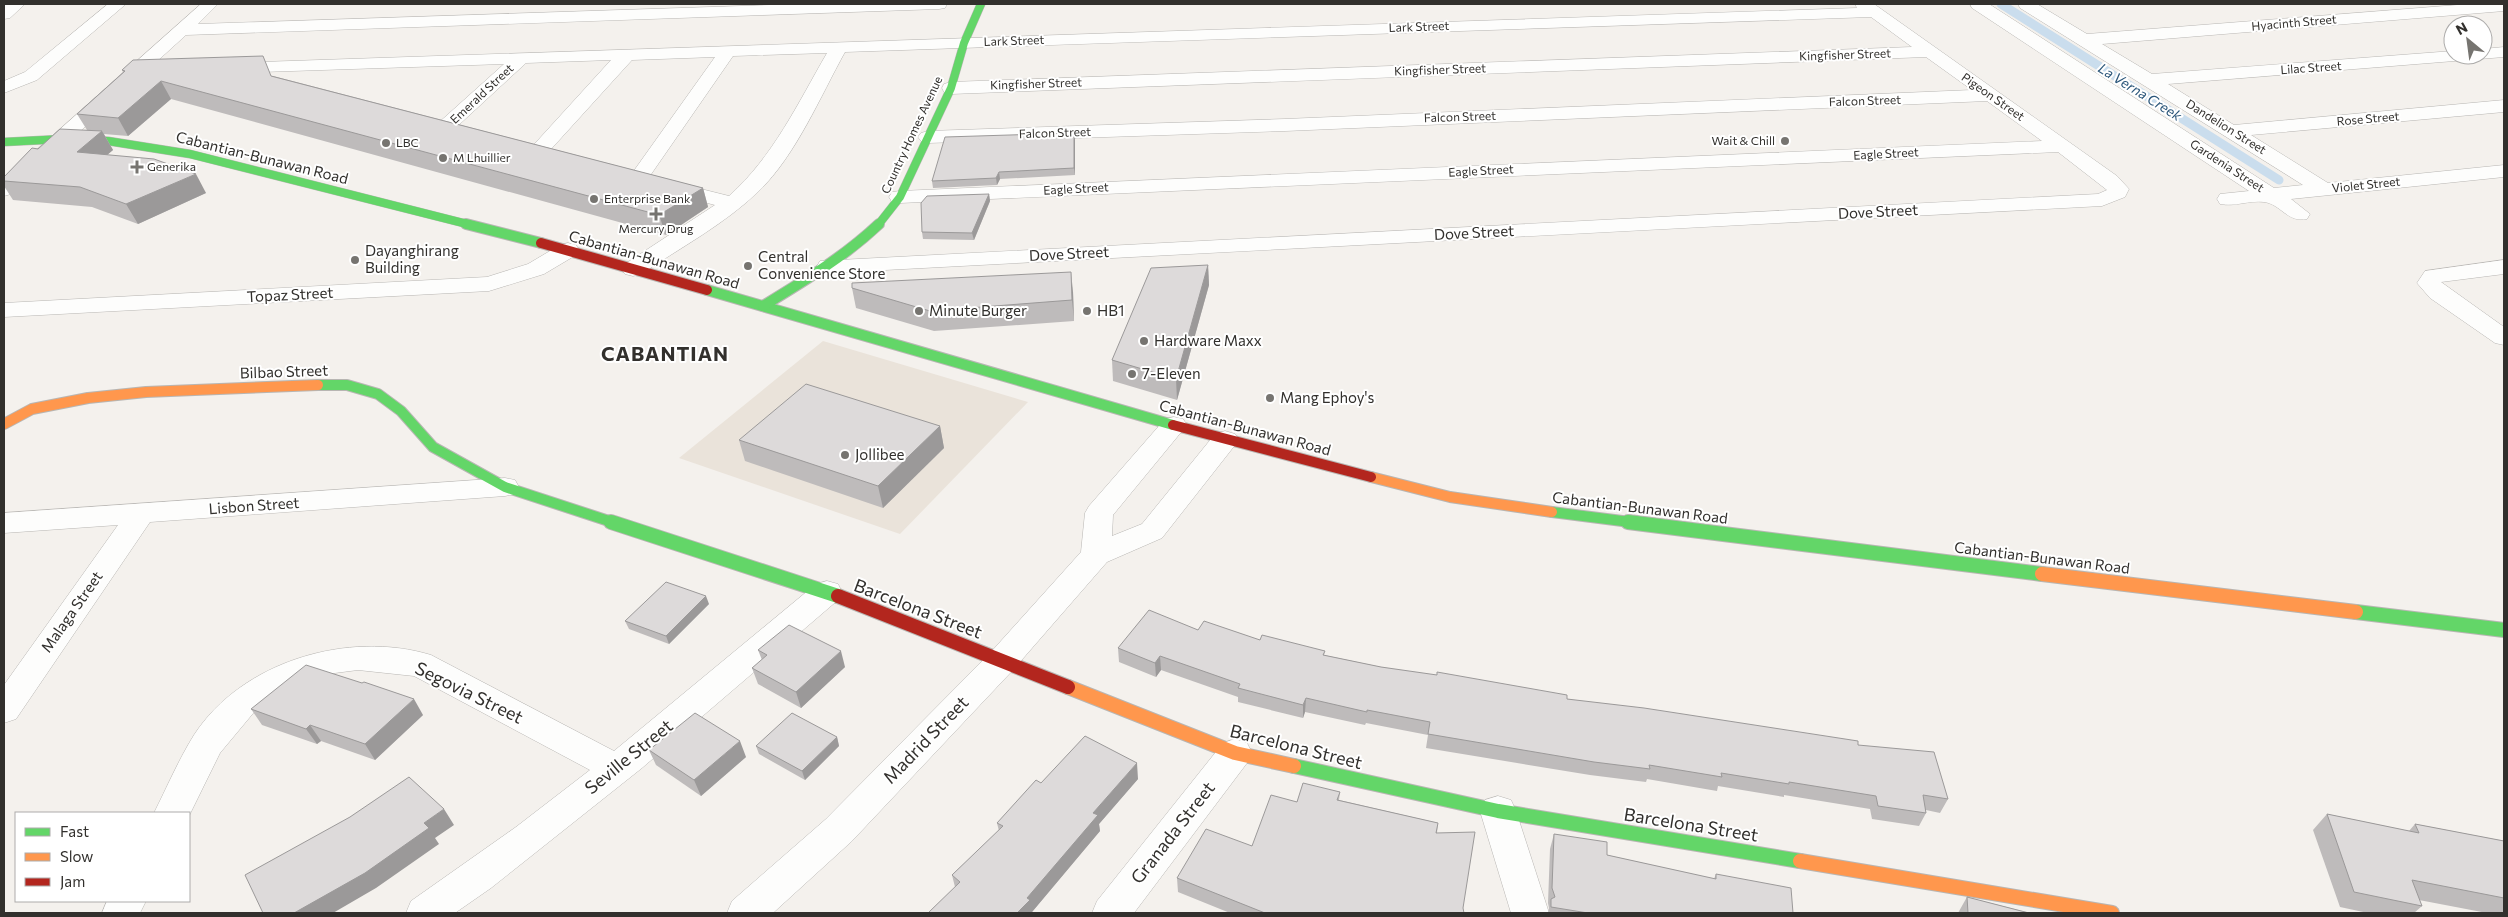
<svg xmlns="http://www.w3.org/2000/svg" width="2508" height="917" font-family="Commissioner,sans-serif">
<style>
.built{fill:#eae3da}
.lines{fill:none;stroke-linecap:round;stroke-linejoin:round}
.stream{stroke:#cadded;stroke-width:9}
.street-casing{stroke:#b8b6b3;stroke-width:1}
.fast-far2-casing{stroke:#b8b6b3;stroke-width:9}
.fast-far1-casing{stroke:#b8b6b3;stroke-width:12}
.fast-casing{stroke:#b8b6b3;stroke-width:16}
.slow-far1-casing{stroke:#b8b6b3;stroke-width:12}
.slow-casing{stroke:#b8b6b3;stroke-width:16}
.jam-far1-casing{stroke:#b8b6b3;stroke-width:12}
.jam-casing{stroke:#b8b6b3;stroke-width:16}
.street{fill:#fdfdfc;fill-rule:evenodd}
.fast-far2{stroke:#63d668;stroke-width:8}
.fast-far1{stroke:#63d668;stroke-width:10}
.fast{stroke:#63d668;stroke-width:14}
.slow-far1{stroke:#ff974d;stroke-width:10}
.slow{stroke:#ff974d;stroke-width:14}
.jam-far1{stroke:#b3261e;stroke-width:10}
.jam{stroke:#b3261e;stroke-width:14}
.wall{fill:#bebbbb}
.shaded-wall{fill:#9b9999}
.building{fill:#dddada;stroke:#9b9999}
.poi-dot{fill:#767470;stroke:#fff;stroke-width:2}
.labels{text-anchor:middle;stroke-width:4;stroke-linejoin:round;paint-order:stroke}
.far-street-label{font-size:12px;fill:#32302d;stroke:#fff}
.far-poi-label{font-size:12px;fill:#32302d;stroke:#fff;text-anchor:start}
.far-water-label{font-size:14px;font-style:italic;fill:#2a5579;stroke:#fff}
.street-label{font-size:15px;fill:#32302d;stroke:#fff}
.poi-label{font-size:15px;fill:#32302d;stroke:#fff;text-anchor:start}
.near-street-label{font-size:18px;fill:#32302d;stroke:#fff}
.district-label{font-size:20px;font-weight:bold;letter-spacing:1px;fill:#32302d;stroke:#fff}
</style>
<rect width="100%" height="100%" fill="#f4f1ed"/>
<polygon class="built" points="823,341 1028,402 900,534 679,458"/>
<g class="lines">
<polyline class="stream" points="2001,4 2279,180"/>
<g class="street-casing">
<g id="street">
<polygon points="7,4 25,4 10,18 4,19 4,6"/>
<polygon points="108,4 126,4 37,80 4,93 4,81 25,72"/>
<polygon points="201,4 218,4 198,24 800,4 947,4 945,8 939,9 186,35 11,194 4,196 4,179"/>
<path d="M1855,4h19l243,172 12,13 -4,8 -23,9 -1274,67 -8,-2 -3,-5 3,-5 1278,-67 9,-4 -49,-38 -1158,51 -8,-1 -3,-5 3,-5 8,-1 1142,-50 -55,-40 -702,30 -357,12 -7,-2 -3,-4 3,-4 7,-2 357,-12 687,-29 -46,-33 -975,37 -7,-2 -2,-4 2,-4 7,-2 961,-35 -41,-30 -1026,35c-25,45 -49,103 -86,139 -34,33 -79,57 -118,83l-8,2 -8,-2 -3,-5 3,-5 90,-59 -53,-14 -3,-4 3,-4 7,-2 60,15c44,-39 69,-93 98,-143l-94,3 -88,127 -7,2 -7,-2 -3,-4 87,-122 -83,3 -89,98 -7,2 -7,-2 -3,-4 3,-4 82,-90 -85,3 -77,71h-14l-3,-4 3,-4 69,-62 -273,9 -6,-1 -3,-4 3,-4 6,-1 1626,-55z"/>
<path d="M1970,4h19l285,184 29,-3 -283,-177 -2,-4h19l50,30 383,-30h34v7l-402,33 50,30 301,-23v4h30v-6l21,-2v10l-336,27 66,41 270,-25v12l-253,23 77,48 176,-18v12l-213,22 19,15 -3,5c-20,4 -26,-15 -43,-17 -15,-2 -29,5 -44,2l-3,-5 3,-5 29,-3 -277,-183z"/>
<polygon points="568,243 576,245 579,250 576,255 544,274 489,291 4,317 4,303 487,277 528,264 560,245"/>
<polygon points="2504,260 2504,274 2441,282 2504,327 2504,345 2495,343 2430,298 2417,283 2425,271"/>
<polygon points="1174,417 1183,419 1187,425 1113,515 1112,536 1142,524 1215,434 1225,431 1235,434 1239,440 1162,538 1107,562 1013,670 852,841 773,913 727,913 732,901 826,819 991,652 1081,552 1085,513 1089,506 1165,419"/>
<polygon points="505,478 515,480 519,487 515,494 505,496 150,522 16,719 4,723 4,685 118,525 4,533 4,513"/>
<path d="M827,581l11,3 4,8 -4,8 -196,168 -151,120 -36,25h-49l5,-12 105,-74 74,-57 -176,-94 -56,-6 -31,4 -36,16 -36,21 -35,42 -31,63v-3h-35c13,-26 25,-54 40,-78 48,-74 155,-105 237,-80l183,96 202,-167z"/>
<polygon points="1235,739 1247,743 1252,753 1247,763 1134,913 1092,913 1097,901 1223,743"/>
<polygon points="1498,796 1511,800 1516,811 1549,913 1511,913 1480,811 1485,800"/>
<polygon points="107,901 146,901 140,913 102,913"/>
</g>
</g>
<g class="fast-far2-casing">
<g id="fast-far2">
<polyline points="4,142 63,139 108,141 190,154 471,225"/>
<polyline points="878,225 900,197 951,88 964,43 981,4"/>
</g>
</g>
<g class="fast-far1-casing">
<g id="fast-far1">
<polyline points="466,224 541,243"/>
<polyline points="707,290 1173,425"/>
<path d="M763,306c41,-25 81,-49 116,-82"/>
<polyline points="318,385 347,385 378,394 401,411 433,447 505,487 615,523"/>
<polyline points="1552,512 1638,523"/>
</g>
</g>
<g class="fast-casing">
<g id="fast">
<polyline points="611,522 838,596"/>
<polyline points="1628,522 2042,574"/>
<polyline points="2356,612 2504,630"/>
<polyline points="1294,766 1498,811 1800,861"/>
</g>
</g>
<g class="slow-far1-casing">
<g id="slow-far1">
<polyline points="4,424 32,409 88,398 146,392 318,385"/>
<polyline points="1371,477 1450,497 1552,512"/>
</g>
</g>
<g class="slow-casing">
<g id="slow">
<polyline points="2042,574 2356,612"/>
<polyline points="1068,687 1235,753 1294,766"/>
<polyline points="1800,861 2112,913"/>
</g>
</g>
<g class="jam-far1-casing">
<g id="jam-far1">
<polyline points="541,243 707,290"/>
<polyline points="1173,425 1371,477"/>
</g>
</g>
<g class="jam-casing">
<polyline id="jam" points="838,596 1068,687"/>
</g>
<use href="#street" class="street"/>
<use href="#fast-far2" class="fast-far2"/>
<use href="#fast-far1" class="fast-far1"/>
<use href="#fast" class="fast"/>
<use href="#slow-far1" class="slow-far1"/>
<use href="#slow" class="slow"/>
<use href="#jam-far1" class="jam-far1"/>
<use href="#jam" class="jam"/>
</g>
<g class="wall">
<polygon points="122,70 273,76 703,188 708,207 666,235 171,99 128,136 104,134 113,150 107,155 206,193 138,224 92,207 13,200 4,186 4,177 38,149 87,130 77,114 123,72"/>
<polygon points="1075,140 1075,175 1000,179 997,185 933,188 932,181"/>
<polygon points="989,194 990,201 974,240 923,239 922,232"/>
<polygon points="1208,265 1209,285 1177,400 1113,381 1112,360"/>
<polygon points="852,288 1073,292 1074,321 934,331 856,308"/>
<polygon points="940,426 944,448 883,508 745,461 739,440"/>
<polygon points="709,604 669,644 629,629 625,621"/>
<polygon points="1198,630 1325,651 1324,655 1381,667 1567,699 1858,745 1948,799 1940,813 1926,810 1926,813 1919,826 1872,819 1870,809 1784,795 1784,797 1718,786 1717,791 1647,779 1646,782 1590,775 1426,748 1428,735 1366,723 1365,725 1305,712 1303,718 1238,702 1238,697 1161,670 1156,677 1119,662 1118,648"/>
<polygon points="758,650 845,667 801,708 758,684 752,668 762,660"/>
<polygon points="251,709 423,715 375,760 321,741 317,744 262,725"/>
<polygon points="837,737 839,746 805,780 759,754 756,746"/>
<polygon points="649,750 746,757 701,796 656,765"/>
<polygon points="1138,779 1099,824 1100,831 1032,912 955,887 952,875 999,831 997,823 1041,783"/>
<polygon points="1340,792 1339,800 1438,823 1437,833 1464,913 1230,913 1178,892 1177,878 1252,846 1297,802"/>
<polygon points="2327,814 2409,831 2415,824 2504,841 2504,913 2487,913 2419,900 2422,906 2414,913 2368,913 2340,907 2313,830"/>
<polygon points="1554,834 1607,855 1714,879 1716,874 1793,913 1548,913 1549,908 1548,903 1550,849"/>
<polygon points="1967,897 2030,913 1958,913"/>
</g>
<g class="shaded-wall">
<polygon points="161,81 171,99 128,136 118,118"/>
<polygon points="102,131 113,150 88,171 77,152"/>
<polygon points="1074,133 1075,140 1075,175 1074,168"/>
<polygon points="999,172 1000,179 997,185 996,178"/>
<polygon points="196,174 206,193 138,224 126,204"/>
<polygon points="703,188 708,207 666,235 659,215"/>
<polygon points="989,194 990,201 974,240 972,233"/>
<polygon points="1208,265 1209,285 1177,400 1176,379"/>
<polygon points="1071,272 1073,292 1074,321 1072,300"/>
<polygon points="940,426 944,448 883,508 878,486"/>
<polygon points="706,596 709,604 669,644 666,636"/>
<polygon points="841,651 845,667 801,708 796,692"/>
<polygon points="1160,656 1161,670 1156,677 1155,663"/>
<polygon points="1306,698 1305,712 1303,718 1303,705"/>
<polygon points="414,699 423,715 375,760 365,744"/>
<polygon points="310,725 321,741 317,744 306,729"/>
<polygon points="837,737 839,746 805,780 802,771"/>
<polygon points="740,741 746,757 701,796 694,780"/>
<polygon points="1137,763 1138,779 1099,824 1100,831 1032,912 1032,913 1017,913 1027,898 1093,813"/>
<polygon points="444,809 454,825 435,838 439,844 376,888 333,913 294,913"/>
</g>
<g class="building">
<polygon points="263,56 271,76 703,188 659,215 161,81 118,118 77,114 125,71 122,70 133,60"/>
<polygon points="60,129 102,131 77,152 154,159 196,174 126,204 80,187 4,181 4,177 32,148 38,149"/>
<polygon points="1074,133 1074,168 999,172 996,178 932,181 945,137"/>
<polygon points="989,194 972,233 922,232 921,203 927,196"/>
<polygon points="1208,265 1176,379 1112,360 1151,268"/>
<polygon points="1071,272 1072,300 930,311 852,288 852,283"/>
<polygon points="806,384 940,426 878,486 739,440"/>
<polygon points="666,582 706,596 666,636 625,621"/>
<polygon points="1149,610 1198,630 1204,621 1260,640 1262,635 1325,651 1323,655 1381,667 1437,675 1437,672 1567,695 1567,699 1644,708 1858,741 1858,745 1934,752 1948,799 1923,795 1926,813 1878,806 1876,796 1789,782 1789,784 1721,773 1722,777 1649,765 1650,769 1594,762 1428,734 1430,722 1367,710 1367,712 1306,698 1303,705 1238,688 1240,684 1160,656 1155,663 1118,648"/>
<polygon points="789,625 841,651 796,692 752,668 767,655 758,650"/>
<polygon points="306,665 362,683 364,682 414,699 365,744 310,725 306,729 251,709"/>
<polygon points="695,713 740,741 694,780 649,750"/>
<polygon points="792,713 837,737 802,771 756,746"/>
<polygon points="1085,736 1137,763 1093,813 1098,815 1027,898 1030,900 1017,913 928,913 960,882 952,875 1003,826 997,823 1036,780 1041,783"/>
<polygon points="409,777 444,809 424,823 429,828 365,873 294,913 263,913 245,875 350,817"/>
<polygon points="1303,783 1340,792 1337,800 1438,823 1436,833 1475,832 1463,908 1464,913 1265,913 1177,878 1206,829 1252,846 1271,795 1297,802"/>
<polygon points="2327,814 2419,833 2415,824 2504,841 2504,898 2412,880 2422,906 2354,892"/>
<polygon points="1554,834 1607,842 1607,855 1716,879 1716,874 1791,888 1793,913 1588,913 1551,907 1551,899 1555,897 1552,888"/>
<polygon points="1967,897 2029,913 2030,913 1968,913"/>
</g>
<g class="poi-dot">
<circle cx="1785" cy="141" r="5"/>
<circle cx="386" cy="143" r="5"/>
<circle cx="443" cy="158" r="5"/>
<path d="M134.5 159.5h5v5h5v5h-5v5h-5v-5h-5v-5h5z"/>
<circle cx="594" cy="199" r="5"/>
<path d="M653.5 206.5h5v5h5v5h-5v5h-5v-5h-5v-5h5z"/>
<circle cx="355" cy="260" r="5"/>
<circle cx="748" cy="266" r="5"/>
<circle cx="919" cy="311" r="5"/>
<circle cx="1087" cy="311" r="5"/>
<circle cx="1144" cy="341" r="5"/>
<circle cx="1132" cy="374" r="5"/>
<circle cx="1270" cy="398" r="5"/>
<circle cx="845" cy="455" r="5"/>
</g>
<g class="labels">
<g class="far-street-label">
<text transform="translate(2294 23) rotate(-5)" y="4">Hyacinth Street</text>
<text transform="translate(1419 27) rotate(-2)" y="4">Lark Street</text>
<text transform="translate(1014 41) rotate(-2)" y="4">Lark Street</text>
<text transform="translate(1845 55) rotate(-2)" y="4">Kingfisher Street</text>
<text transform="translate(2311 68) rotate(-4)" y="4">Lilac Street</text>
<text transform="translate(1440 70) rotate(-2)" y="4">Kingfisher Street</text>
<text transform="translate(1036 84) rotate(-2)" y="4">Kingfisher Street</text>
<text transform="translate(482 94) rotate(-43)" y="4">Emerald Street</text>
<text transform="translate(1993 97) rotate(35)" y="4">Pigeon Street</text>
<text transform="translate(1865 101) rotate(-2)" y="4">Falcon Street</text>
<text transform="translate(1460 117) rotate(-2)" y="4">Falcon Street</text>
<text transform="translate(2368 119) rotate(-5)" y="4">Rose Street</text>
<text transform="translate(2226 127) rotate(32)" y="4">Dandelion Street</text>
<text transform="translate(1055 133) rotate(-2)" y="4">Falcon Street</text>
<text transform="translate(912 135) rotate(-65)" y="4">Country Homes Avenue</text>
<text transform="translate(1886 154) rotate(-3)" y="4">Eagle Street</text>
<text transform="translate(2227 166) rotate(33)" y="4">Gardenia Street</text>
<text transform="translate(1481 171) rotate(-3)" y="4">Eagle Street</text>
<text transform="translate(2366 185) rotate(-6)" y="4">Violet Street</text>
<text transform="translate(1076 189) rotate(-3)" y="4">Eagle Street</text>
</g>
<g class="far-poi-label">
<text x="1775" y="145" text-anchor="end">Wait &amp; Chill</text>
<text x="396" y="147">LBC</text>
<text x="453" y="162">M Lhuillier</text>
<text x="147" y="171">Generika</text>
<text x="604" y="203">Enterprise Bank</text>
<text x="656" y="233" text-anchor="middle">Mercury Drug</text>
</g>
<g class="far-water-label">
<text transform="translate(2140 92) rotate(32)" y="5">La Verna Creek</text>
</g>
<g class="street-label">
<text transform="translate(262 158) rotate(14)" y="5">Cabantian-Bunawan Road</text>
<text transform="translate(1878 212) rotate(-3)" y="5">Dove Street</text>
<text transform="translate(1474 233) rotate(-3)" y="5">Dove Street</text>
<text transform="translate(1069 254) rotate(-3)" y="5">Dove Street</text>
<text transform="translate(654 260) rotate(16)" y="5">Cabantian-Bunawan Road</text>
<text transform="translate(290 295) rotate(-3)" y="5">Topaz Street</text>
<text transform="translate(284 372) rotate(-2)" y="5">Bilbao Street</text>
<text transform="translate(1245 428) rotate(15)" y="5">Cabantian-Bunawan Road</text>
<text transform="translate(254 506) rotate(-4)" y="5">Lisbon Street</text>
<text transform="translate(1640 508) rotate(7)" y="5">Cabantian-Bunawan Road</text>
<text transform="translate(2042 558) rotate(7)" y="5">Cabantian-Bunawan Road</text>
<text transform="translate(72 612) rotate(-55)" y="5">Malaga Street</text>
</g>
<g class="poi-label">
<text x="365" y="256">Dayanghirang<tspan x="365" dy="17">Building</tspan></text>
<text x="758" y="262">Central<tspan x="758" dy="17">Convenience Store</tspan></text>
<text x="929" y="316">Minute Burger</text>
<text x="1097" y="316">HB1</text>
<text x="1154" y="346">Hardware Maxx</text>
<text x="1142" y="379">7-Eleven</text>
<text x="1280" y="403">Mang Ephoy's</text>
<text x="855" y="460">Jollibee</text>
</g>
<g class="near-street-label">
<text transform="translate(918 609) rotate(21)" y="6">Barcelona Street</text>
<text transform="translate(469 693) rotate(26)" y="6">Segovia Street</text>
<text transform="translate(926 740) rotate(-46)" y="6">Madrid Street</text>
<text transform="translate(1296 747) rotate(14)" y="6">Barcelona Street</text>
<text transform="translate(629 757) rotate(-39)" y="6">Seville Street</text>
<text transform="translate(1691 825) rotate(9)" y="6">Barcelona Street</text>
<text transform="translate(1173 833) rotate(-52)" y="6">Granada Street</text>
</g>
<g class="district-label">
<text x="665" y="361">CABANTIAN</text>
</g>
</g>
<rect width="2508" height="917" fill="none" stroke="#32302d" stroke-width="10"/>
<rect x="15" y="812" width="175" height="90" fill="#ffffff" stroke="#adacab"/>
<rect x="25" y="828" width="25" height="8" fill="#63d668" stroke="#adacab"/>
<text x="60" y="837" font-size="15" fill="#32302d">Fast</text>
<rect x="25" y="853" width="25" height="8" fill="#ff974d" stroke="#adacab"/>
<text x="60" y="862" font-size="15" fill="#32302d">Slow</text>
<rect x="25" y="878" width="25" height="8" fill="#b3261e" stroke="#adacab"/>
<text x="60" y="887" font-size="15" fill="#32302d">Jam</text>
<g transform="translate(2468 40) rotate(331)"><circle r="24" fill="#ffffff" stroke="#adacab"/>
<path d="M0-4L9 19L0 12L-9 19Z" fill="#767470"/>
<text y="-8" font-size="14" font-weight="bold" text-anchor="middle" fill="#32302d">N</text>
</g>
</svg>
